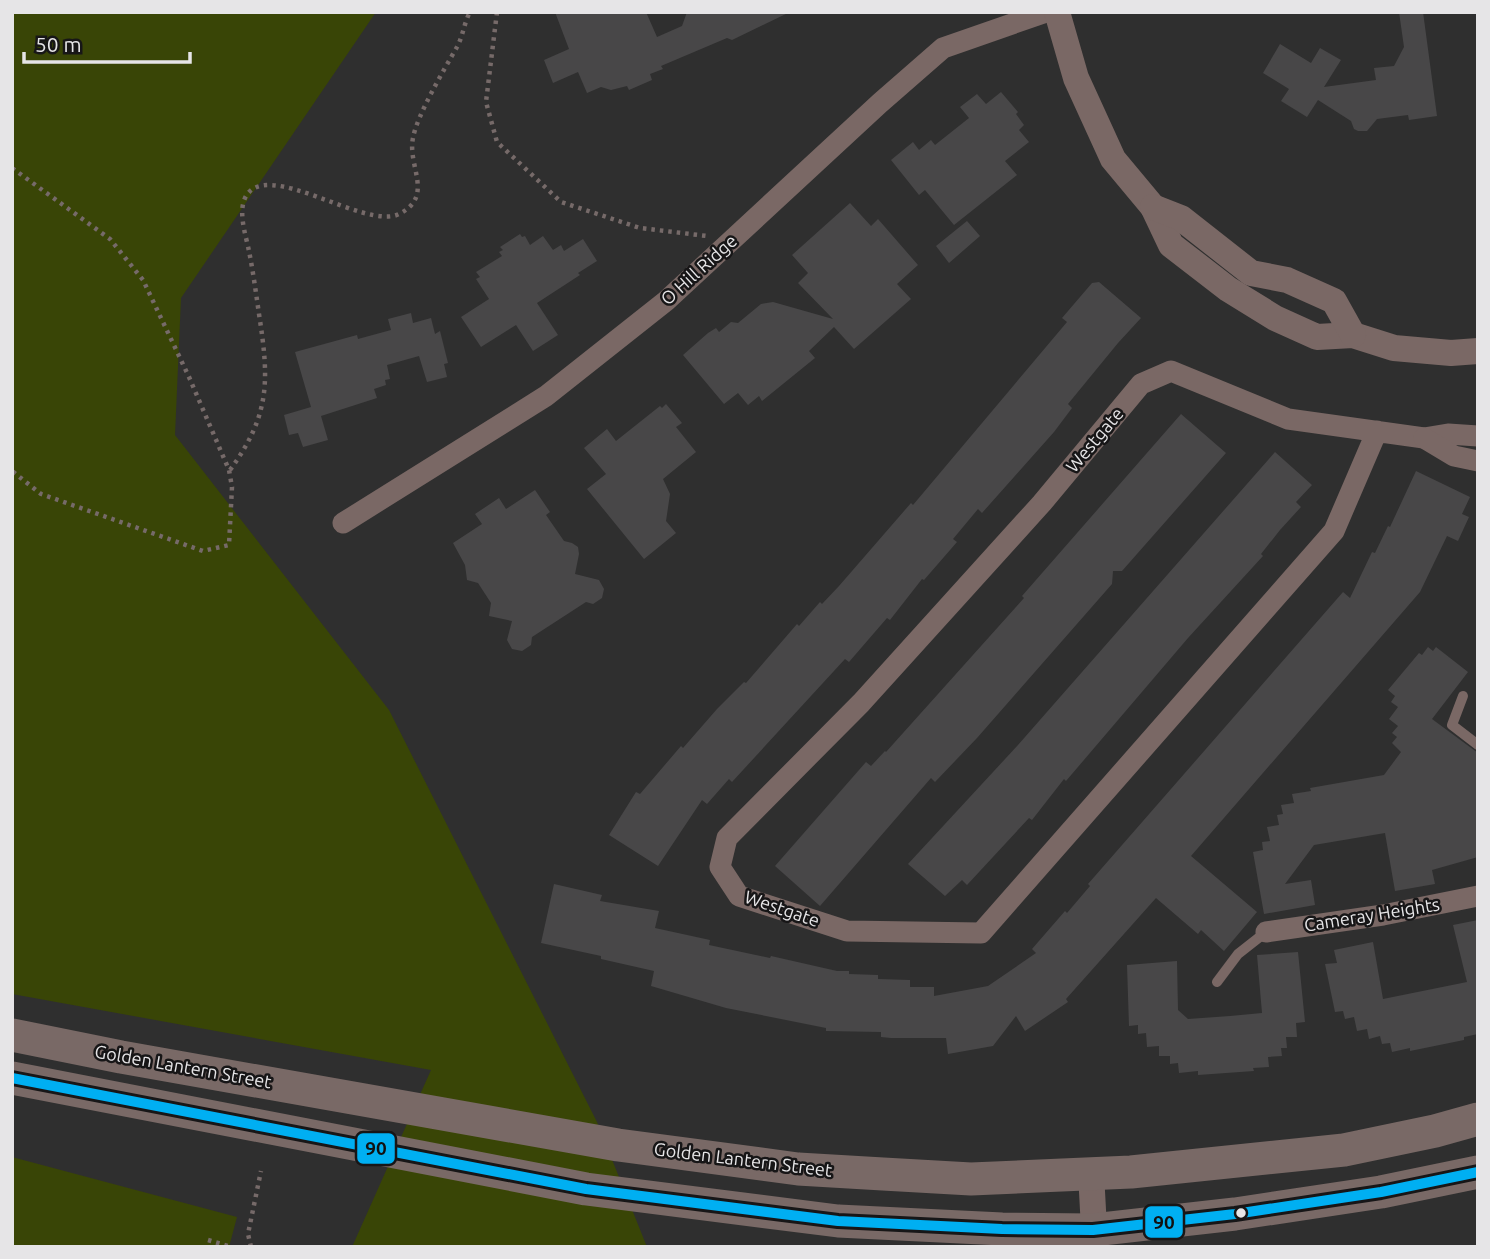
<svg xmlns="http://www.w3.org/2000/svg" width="1490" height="1259" font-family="Ubuntu,sans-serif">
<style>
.green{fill:#394506}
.building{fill:#484748}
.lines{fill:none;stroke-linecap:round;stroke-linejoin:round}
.path{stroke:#766a69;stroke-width:4.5;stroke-dasharray:3.5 5;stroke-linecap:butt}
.service{stroke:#7a6865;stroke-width:10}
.minor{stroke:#7a6865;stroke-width:21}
.tertiary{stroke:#7a6865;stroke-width:26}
.primary{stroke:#796966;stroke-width:33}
.bus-1-casing{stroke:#171617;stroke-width:16}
.bus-1{stroke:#00aff2;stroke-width:10}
.bus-dot{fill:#e6e5e7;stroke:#171617;stroke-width:2.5}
.labels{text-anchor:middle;stroke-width:5;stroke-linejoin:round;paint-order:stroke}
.street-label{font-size:18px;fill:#e6e5e7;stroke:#171617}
.line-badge{stroke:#171617;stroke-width:2.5}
.pale-badge-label{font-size:19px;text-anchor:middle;font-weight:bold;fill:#111}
</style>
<rect width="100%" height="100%" fill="#2f2f2f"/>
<g class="green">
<polygon points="12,12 376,12 181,298 175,435 389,710 597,1122 647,1247 352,1247 431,1070 12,994"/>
<polygon points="12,1157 237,1217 229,1247 12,1247"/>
</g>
<g class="building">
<polygon points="555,12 646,12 657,37 682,26 687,12 790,12 732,40 727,38 661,66 663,69 650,74 652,80 629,90 627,86 611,90 601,87 587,93 578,72 553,83 544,60 569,49"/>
<polygon points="1399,12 1423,12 1437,116 1409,120 1408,115 1377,119 1367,131 1358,131 1354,129 1351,121 1318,100 1307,117 1281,101 1289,89 1263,73 1280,44 1311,63 1320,48 1341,60 1324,87 1376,80 1374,68 1394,66 1404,47"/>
<polygon points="1001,92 1018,112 1016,114 1024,125 1019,130 1029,142 1005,161 1017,175 954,225 925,190 919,195 891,160 913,142 919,150 931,140 935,145 969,118 960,107 977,94 986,104"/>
<polygon points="850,203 871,226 878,219 918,265 897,284 911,299 854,349 834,327 809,351 815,358 762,401 759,396 748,405 738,393 724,404 683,355 708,333 716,328 719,332 731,322 738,323 761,304 773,302 833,319 798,283 808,273 792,255"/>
<polygon points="967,221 980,236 949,263 936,246"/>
<polygon points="520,234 522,237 525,236 530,245 543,236 553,250 561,245 564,251 583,239 597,261 578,273 580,275 537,303 558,335 533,351 516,325 481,347 461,317 489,299 476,279 480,277 476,272 502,256 499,252 503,250 500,247"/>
<polygon points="1099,282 1141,318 1118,343 1068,404 1072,408 1054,432 982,513 978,509 953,539 957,542 924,580 922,579 890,620 887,618 849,662 845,659 732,782 729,779 707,804 702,800 658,866 609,835 636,792 640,794 681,746 683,748 717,709 744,682 746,683 797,624 799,626 820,602 822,604 839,586 911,503 913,505 1067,322 1062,318 1092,283"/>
<polygon points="411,313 413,323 431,318 435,334 440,331 448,363 444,364 447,377 427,382 419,356 387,365 390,379 385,380 386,385 374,389 377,398 321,416 328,440 303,447 298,433 289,435 284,415 311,407 295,352 357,335 358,339 391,330 388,319"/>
<polygon points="666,404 682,423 676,427 696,452 663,479 670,494 666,521 676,533 644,559 587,489 606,474 584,448 607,429 616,441 660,406 662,408"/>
<polygon points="1181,414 1226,453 1122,571 1113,571 1112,584 977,738 935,782 931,778 820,906 775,866 866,762 871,766 885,751 886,752 1024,598 1022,596"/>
<polygon points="1275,452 1312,485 1296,502 1301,507 1280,530 1261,554 1263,556 1188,638 1066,781 1064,779 1032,820 1029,818 967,885 962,880 945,896 908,864 1018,745"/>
<polygon points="1416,471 1470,497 1462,514 1469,517 1458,541 1447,536 1420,592 1191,856 1257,912 1224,951 1201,930 1198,934 1156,898 1066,999 1068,1002 1025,1031 1016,1016 993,1046 948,1054 946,1038 891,1038 881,1037 881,1032 826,1031 826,1028 726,1008 651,986 654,971 601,959 601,956 541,943 554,884 602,895 600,901 659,911 655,928 710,940 709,945 770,958 771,956 837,971 849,971 849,974 878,975 878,979 910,980 910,987 934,987 934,996 988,986 1036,953 1032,949 1065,911 1067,913 1090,886 1088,884 1343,592 1350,598 1372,552 1375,553 1388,526 1390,527"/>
<polygon points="535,490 550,512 546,515 564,541 572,543 578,547 579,554 575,574 599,580 604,589 602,598 593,604 586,602 532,637 531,645 522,651 512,649 507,640 512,621 489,616 491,603 478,583 467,580 465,565 453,543 482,524 475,514 499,498 506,509"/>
<polygon points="1428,647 1433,651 1436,647 1468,672 1432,719 1478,753 1478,857 1432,870 1435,884 1395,891 1385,833 1314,845 1285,884 1311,880 1315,905 1264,914 1253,852 1263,850 1262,842 1270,841 1267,827 1279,825 1277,815 1283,814 1281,805 1294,803 1292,794 1311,791 1310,788 1384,775 1401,752 1392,743 1397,737 1392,733 1398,726 1389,719 1398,707 1391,702 1395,696 1388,690 1419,653 1422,655"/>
<polygon points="1478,920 1478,1034 1464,1037 1464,1040 1410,1051 1410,1048 1392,1052 1390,1043 1382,1044 1380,1036 1369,1039 1367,1029 1357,1031 1354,1017 1345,1019 1343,1011 1335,1012 1325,964 1337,963 1334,950 1373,942 1383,999 1467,982 1453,925"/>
<polygon points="1298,952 1305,1022 1296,1023 1297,1037 1286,1037 1287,1048 1281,1048 1282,1056 1268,1057 1269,1067 1253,1068 1254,1071 1198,1075 1198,1071 1179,1073 1178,1063 1170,1064 1170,1056 1159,1056 1159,1046 1147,1047 1146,1033 1138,1034 1138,1025 1129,1026 1127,965 1177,961 1178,1010 1188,1019 1230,1016 1262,1013 1257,955"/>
</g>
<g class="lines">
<g class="path">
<polyline points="497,12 486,102 497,142 561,202 640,228 707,236"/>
<polyline points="12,168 110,239 143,280 189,377 229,470 232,487 229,545 203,551 41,494 12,471"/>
<path d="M230,470c41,-56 39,-91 29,-156 -3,-21 -6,-43 -10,-63 -3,-15 -11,-38 -4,-53 20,-42 120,33 154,16 36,-18 8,-48 14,-76 4,-23 32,-70 44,-91 6,-11 7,-24 13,-35"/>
<polyline points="208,1240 231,1247"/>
<polyline points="251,1247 248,1234 261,1171"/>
</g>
<g class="service">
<polyline points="1463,696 1452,725 1478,745"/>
<polyline points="1217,982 1238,954 1266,932"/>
</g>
<g class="minor">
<polyline points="1377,431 1334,531 981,933 847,931 739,896 720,867 727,838 861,703 1042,503 1141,384 1171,371 1288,419 1424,438 1448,434 1478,436"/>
<polyline points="1424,438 1454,456 1478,461"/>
<polyline points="343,523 546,396 666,301 880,103 943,48 1046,12"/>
<polyline points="1266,932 1383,915 1478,896"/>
</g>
<g class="tertiary">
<polyline points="1057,12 1076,78 1113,159 1153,207 1171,245 1228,289 1275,318 1317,337 1353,335 1394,348 1451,353 1478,351"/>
<polyline points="1153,207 1181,218 1251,273 1287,280 1334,301 1353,335"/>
<polyline points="1091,1173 1095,1247"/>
</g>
<g class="primary">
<polyline points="12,1035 121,1057 618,1145 798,1169 883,1174 971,1179 1131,1172 1344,1150 1435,1131 1478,1119"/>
<polyline points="12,1078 586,1189 838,1221 1002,1229 1093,1230 1235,1214 1381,1192 1478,1172"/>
</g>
<g class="bus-1-casing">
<polyline id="bus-1" points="12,1078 586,1189 838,1221 1002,1229 1093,1230 1235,1214 1381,1192 1478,1172"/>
</g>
<use href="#bus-1" class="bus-1"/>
</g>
<circle class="bus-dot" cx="1241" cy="1213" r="6"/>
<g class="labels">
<g class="street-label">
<text transform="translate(699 270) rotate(-42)" y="6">O Hill Ridge</text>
<text transform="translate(1095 440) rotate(-50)" y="6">Westgate</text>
<text transform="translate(782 909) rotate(19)" y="6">Westgate</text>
<text transform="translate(1372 915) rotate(-9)" y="6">Cameray Heights</text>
<text transform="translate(183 1067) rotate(10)" y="6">Golden Lantern Street</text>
<text transform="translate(743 1160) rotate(7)" y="6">Golden Lantern Street</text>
</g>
</g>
<g class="line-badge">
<rect x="356" y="1132" width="40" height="33" rx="7" fill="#00aff2"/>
<rect x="1144" y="1205" width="40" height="34" rx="7" fill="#00aff2"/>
</g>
<g class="pale-badge-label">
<text x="376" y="1155">90</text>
<text x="1164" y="1229">90</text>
</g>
<rect width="1490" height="1259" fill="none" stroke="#e6e5e7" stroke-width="28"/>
<path d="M24 52v10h166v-10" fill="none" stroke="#e6e5e7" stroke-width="3.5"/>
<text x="35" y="52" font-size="21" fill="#e6e5e7" stroke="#171617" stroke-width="5" paint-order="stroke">50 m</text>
</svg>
